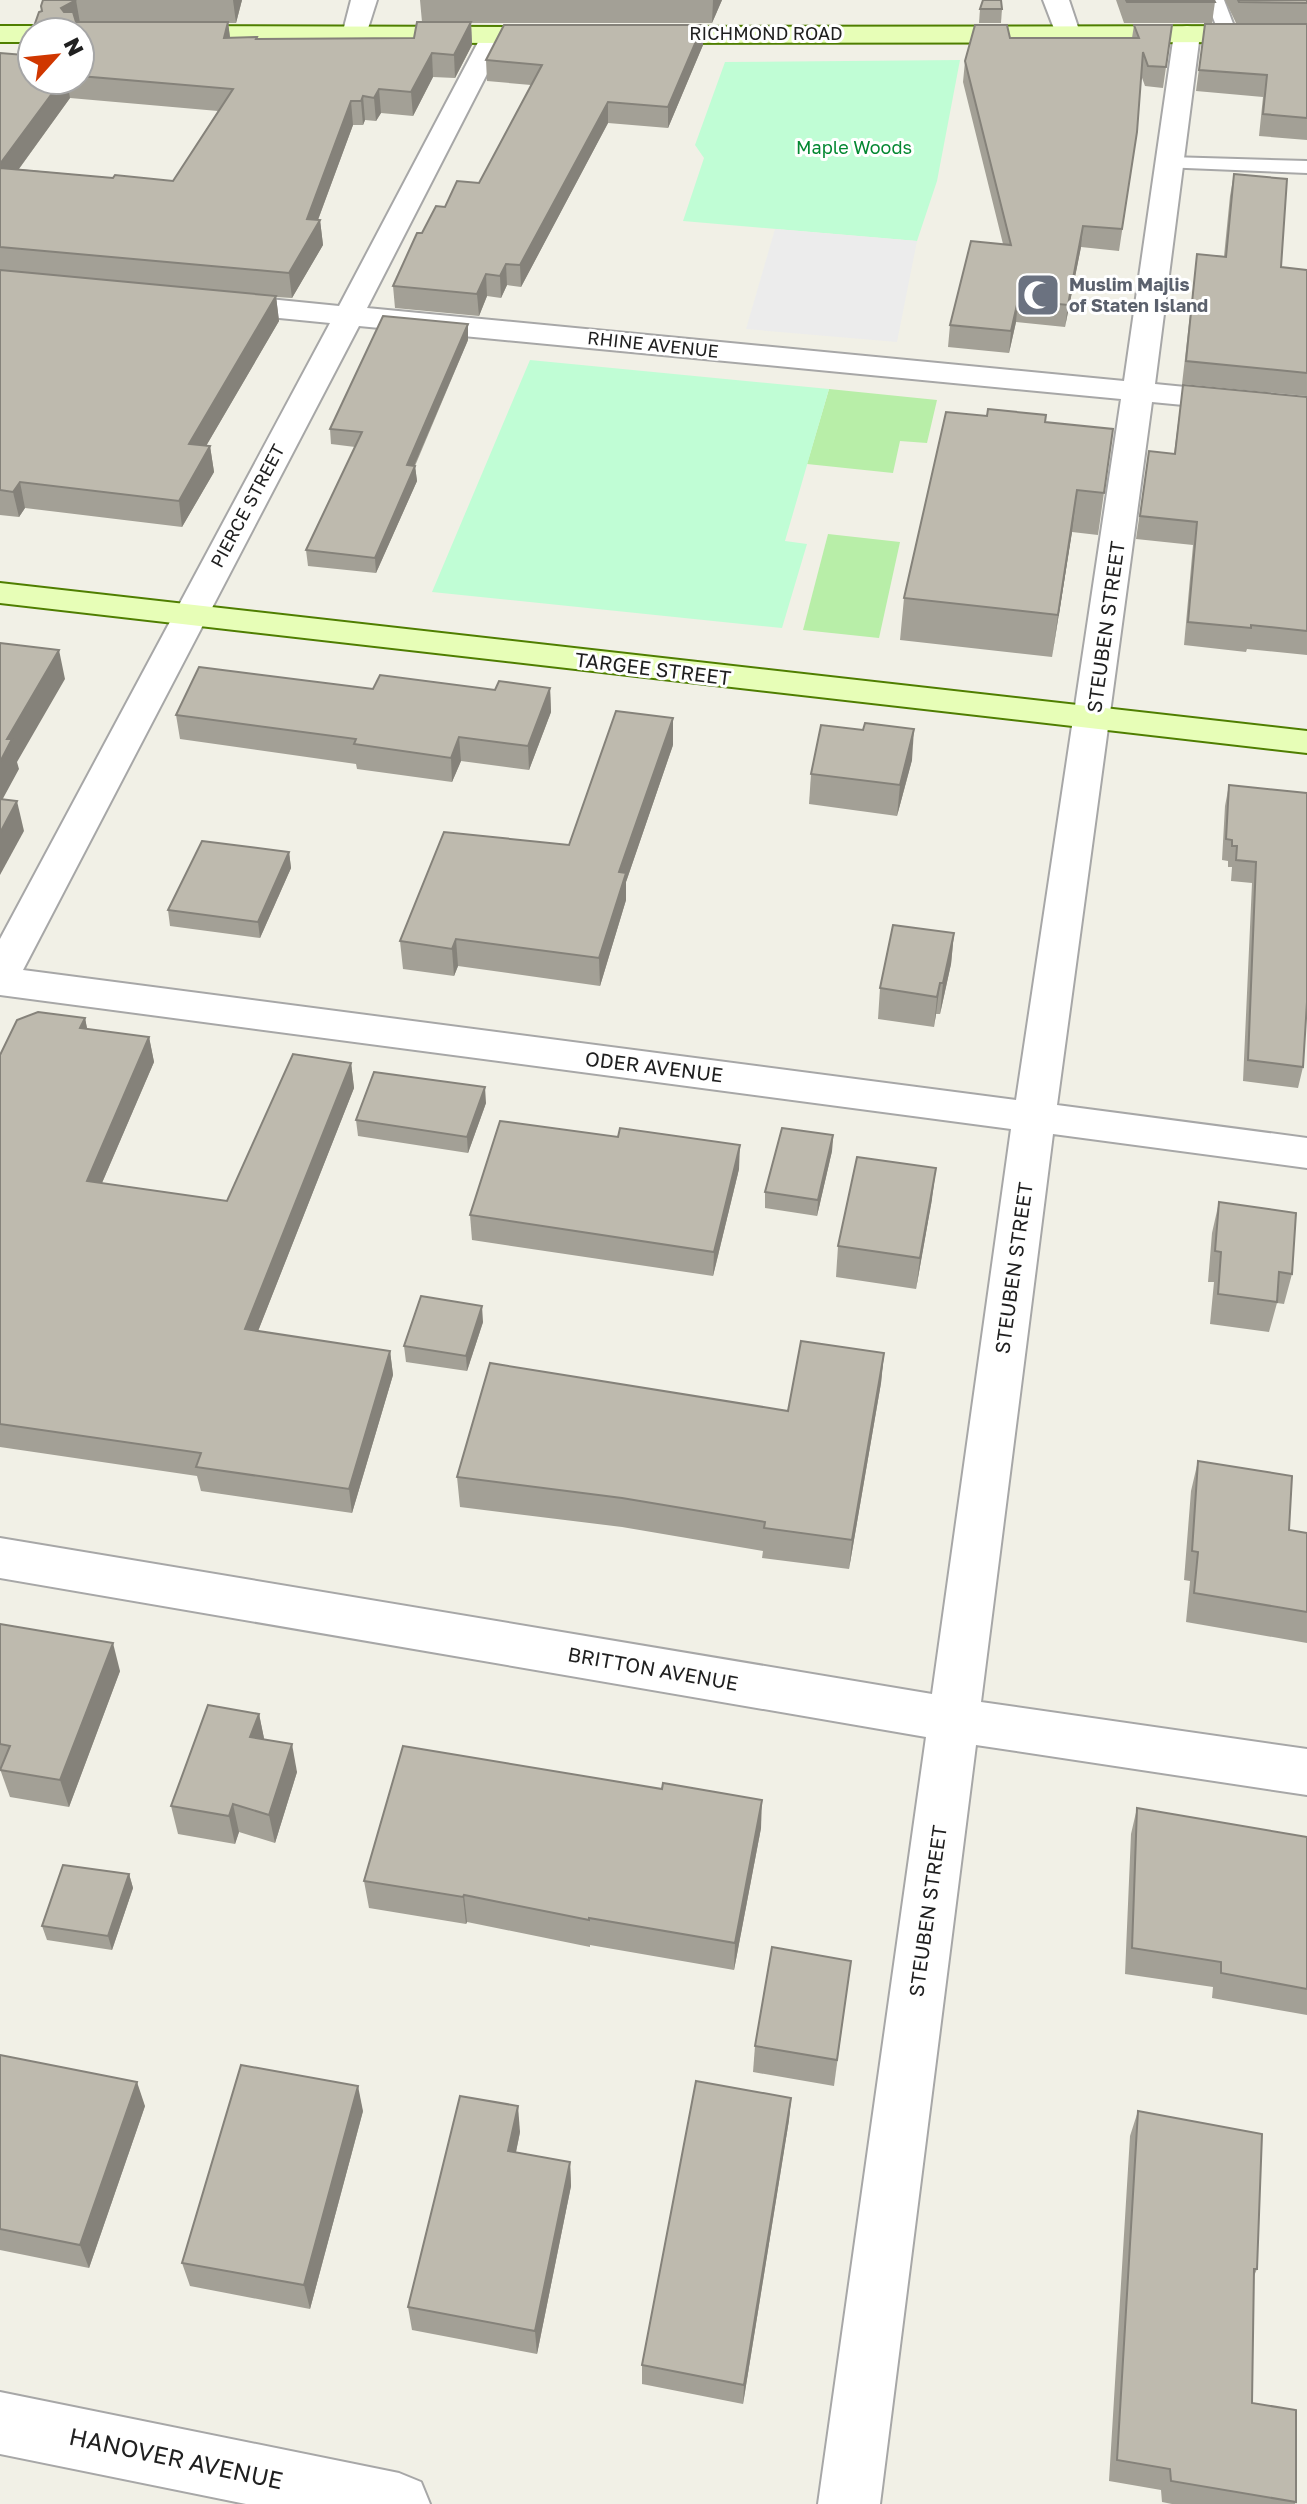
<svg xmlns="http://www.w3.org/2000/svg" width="1307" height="2504" font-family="'Golos Text',sans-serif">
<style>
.grass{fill:#b8eea8}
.park{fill:#c0fdd5}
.parking{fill:#ececec}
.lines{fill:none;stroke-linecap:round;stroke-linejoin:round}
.lane-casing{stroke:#a7a7a7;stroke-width:4}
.street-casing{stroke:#a7a7a7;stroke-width:4}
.secondary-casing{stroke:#4f7e00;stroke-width:4}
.lane{fill:#fff;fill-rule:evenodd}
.street{fill:#fff;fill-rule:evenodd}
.secondary{fill:#e7feb7;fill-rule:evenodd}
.wall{fill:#a3a096;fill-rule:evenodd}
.shaded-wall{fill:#85827a}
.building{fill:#bebaae;stroke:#85827a;stroke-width:2}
.labels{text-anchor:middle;stroke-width:6;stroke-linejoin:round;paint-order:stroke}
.far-street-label{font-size:18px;fill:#202020;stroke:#fff}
.far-park-label{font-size:18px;fill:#048832;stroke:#fff}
.far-worship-label{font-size:18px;font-weight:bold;fill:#5b616d;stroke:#fff;text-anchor:start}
.street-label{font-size:20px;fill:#202020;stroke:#fff}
.near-street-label{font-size:24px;fill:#202020;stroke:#fff}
</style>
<rect width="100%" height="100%" fill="#f1f0e6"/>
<g class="grass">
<polygon points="829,389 937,400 927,443 900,441 893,473 807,464"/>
<polygon points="828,534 900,542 879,638 803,630"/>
</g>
<g class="park">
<polygon points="960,60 937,181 917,241 683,221 704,158 695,145 725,62"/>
<polygon points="530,360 829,389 785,541 807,544 782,628 432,592"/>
</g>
<polygon class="parking" points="775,229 917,241 897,342 746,329"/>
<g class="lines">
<g class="lane-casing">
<g id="lane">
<polygon points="1206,0 1224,0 1237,34 1235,38 1221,38"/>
<polygon points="1169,157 1307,161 1307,173 1162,167 1159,163"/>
</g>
</g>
<g class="street-casing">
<g id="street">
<polygon points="351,0 377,0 364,41 346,41 342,35"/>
<polygon points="1043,0 1069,0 1080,33 1076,39 1058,39"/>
<path d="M1187,26l9,2 4,6 -45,350 152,15v18l-155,-15 -95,703 250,33v30l-254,-34 -72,568 326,47v46l-331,-50 -96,759h-62l108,-767 -926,-159v-40l932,156 79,-565 -1011,-134v-56l330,-616 -112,-11 -11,-3 -4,-6 4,-6 11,-3 121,12 146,-277h18l4,6 -140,273 757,73 50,-347 4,-6zM359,326l762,73 -105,701 -993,-130z"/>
<polygon points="0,2392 399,2473 421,2482 430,2504 246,2504 0,2454"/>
</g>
</g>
<g class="secondary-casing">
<g id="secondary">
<polygon points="0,26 32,26 44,32 32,32 32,42 0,42"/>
<polygon points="80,26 557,27 566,29 570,35 566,41 557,43 80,42 80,32 68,32"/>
<polygon points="1307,26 1307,42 645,43 636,41 632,35 636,29 645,27"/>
<polygon points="0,583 1307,731 1307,753 0,603"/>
</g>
</g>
<use href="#lane" class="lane"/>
<use href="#street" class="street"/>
<use href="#secondary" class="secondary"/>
</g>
<g class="wall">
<path d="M43,0h199l-6,23h-8l2,15 28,1 156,-1 8,-16 -2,-22h302l-10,23h-241l1,22 -17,33 -22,-1 -20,39 -32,-3 -5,8 -11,-1 -2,5h-10l-35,95h2l3,25 -31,53 -16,-1 3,24 -73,125h4l4,26 -32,55 -157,-19 -6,9 -19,-2v-462l32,27h48v-48l-38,-21zM70,98l148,13 -45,70 -60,-3 -94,-9z"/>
<polygon points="1116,0 1214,0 1215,2 1212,23 1124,23"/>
<polygon points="1225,0 1307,0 1307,140 1259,136 1263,97 1196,91 1205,24 1306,24 1236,23"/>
<polygon points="980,9 1002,9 1001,23 979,23"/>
<polygon points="703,25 703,45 668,128 608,123 521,287 507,285 501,298 487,296 479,316 395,308 393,286 422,233 445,207 479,183 531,85 487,81 486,60"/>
<polygon points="1134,25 1172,25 1163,88 1145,86 1141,75 1137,132 1119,251 1081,247 1065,327 1016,322 1009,353 948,347 950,325 1003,244 963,82 965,61 1010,38 1132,38"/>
<polygon points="1234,174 1281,267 1307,270 1307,396 1182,384 1197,254 1224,256 1230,196"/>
<polygon points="468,340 415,466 417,481 376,573 308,566 306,550 355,447 331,444 330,429"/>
<polygon points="1183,385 1307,397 1307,655 1247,649 1246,652 1184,645 1193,545 1136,539 1149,451 1174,454"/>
<polygon points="1045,422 1113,429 1098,535 1072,532 1052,657 900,640 904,598"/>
<polygon points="550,688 551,712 529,770 461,761 452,782 357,769 356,764 180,739 176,715 373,689 495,690"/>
<polygon points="673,745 626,882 626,900 600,986 458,966 454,976 403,969 400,941 569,845"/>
<polygon points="912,760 897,816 809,804 811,774"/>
<polygon points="1229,785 1307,793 1303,1067 1298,1088 1243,1081 1252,883 1231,881 1232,867 1228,867 1228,861 1222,860 1225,806"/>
<polygon points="289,852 291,868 260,938 170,926 168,910"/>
<polygon points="954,933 951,964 940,1014 936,1014 934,1027 878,1019 880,988"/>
<polygon points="85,1018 87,1029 149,1037 154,1062 102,1183 227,1201 351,1063 354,1088 258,1331 390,1351 393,1375 352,1513 201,1491 197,1476 0,1447 0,1055"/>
<polygon points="486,1103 468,1153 358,1136 356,1120"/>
<polygon points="833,1135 832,1151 817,1216 765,1208 765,1192"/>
<polygon points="739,1169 713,1276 472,1240 470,1215"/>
<polygon points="932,1199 916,1289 836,1277 838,1246"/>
<polygon points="1219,1202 1292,1274 1284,1304 1277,1303 1269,1332 1210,1324 1214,1282 1208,1282 1212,1233"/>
<polygon points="483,1322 467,1371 406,1362 404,1346"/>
<polygon points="884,1353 881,1383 849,1569 762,1558 763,1551 622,1527 460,1507 457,1477 788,1411"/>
<polygon points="1198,1461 1289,1530 1307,1533 1307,1643 1186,1622 1190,1581 1184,1580 1191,1491"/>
<polygon points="0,1624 120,1671 69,1807 10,1797 0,1769"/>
<polygon points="259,1714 264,1739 297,1772 275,1843 239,1832 235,1844 178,1834 171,1806"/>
<polygon points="1137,1808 1307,1837 1307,2015 1212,1998 1213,1987 1125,1974 1131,1834"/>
<polygon points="761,1828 734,1970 590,1945 590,1947 467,1922 466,1924 369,1908 364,1881"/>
<polygon points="129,1874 133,1888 112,1950 47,1940 42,1926"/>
<polygon points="851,1961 834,2086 753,2072 755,2046"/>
<polygon points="0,2055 145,2106 89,2268 0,2250"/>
<polygon points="791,2098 789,2120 743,2404 642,2384 642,2365"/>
<polygon points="363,2111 310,2309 190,2286 182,2263"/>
<polygon points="1138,2111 1257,2269 1254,2276 1252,2403 1296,2502 1295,2504 1172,2504 1162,2502 1161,2490 1109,2481 1130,2136"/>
<polygon points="520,2132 516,2152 570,2162 571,2186 537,2354 412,2330 408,2307"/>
</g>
<g class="shaded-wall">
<polygon points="76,0 80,23 65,31 61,8"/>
<polygon points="233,0 242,0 236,23"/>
<polygon points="713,0 722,0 712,23"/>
<polygon points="228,22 231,45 224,38"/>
<polygon points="471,22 472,45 455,78 454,55"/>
<polygon points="703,25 703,45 668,128 668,107"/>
<polygon points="432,53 433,77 413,116 411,92"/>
<polygon points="62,80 67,80 70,98 2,192 0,179 0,164"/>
<polygon points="379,89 381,113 376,121 374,98"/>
<polygon points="363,96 365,120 363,125 361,101"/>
<polygon points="351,101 353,125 313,233 320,220 323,245 292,298 289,273 307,219"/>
<polygon points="608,102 608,123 521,287 520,265"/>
<polygon points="1083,226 1081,247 1065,327 1068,305"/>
<polygon points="506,264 507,285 501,298 500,276"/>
<polygon points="486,274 487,296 479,316 477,294"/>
<polygon points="276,296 279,321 192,470 189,444"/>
<polygon points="1018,300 1016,322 1009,353 1011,331"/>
<polygon points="468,324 468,340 408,480 407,465"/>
<polygon points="210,446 214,472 182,527 179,501"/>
<polygon points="415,466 417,481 376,573 375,558"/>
<polygon points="20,482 25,508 19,517 13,492"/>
<polygon points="1077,490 1072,532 1052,657 1058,615"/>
<polygon points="59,650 65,679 17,762 19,769 0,804 0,762 7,739"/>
<polygon points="550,688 551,712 529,770 528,746"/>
<polygon points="673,718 673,745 626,882 626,900 600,986 599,958 619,872"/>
<polygon points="914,729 912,760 897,816 900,785"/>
<polygon points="459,737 461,761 452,782 451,758"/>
<polygon points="17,801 24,831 0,875 0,833"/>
<polygon points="289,852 291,868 260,938 258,922"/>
<polygon points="954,933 951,964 940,1014 943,983"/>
<polygon points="456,939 458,966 454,976 452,949"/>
<polygon points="940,983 936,1014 934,1027 937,997"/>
<polygon points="85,1018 90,1043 80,1028"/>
<polygon points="149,1037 154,1062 92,1206 87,1181"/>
<polygon points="351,1063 354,1088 249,1354 245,1329"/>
<polygon points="485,1087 486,1103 468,1153 467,1137"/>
<polygon points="833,1135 832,1151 817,1216 818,1200"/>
<polygon points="740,1145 739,1169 713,1276 714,1252"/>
<polygon points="936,1168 932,1199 916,1289 920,1258"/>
<polygon points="482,1306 483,1322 467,1371 466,1356"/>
<polygon points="390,1351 393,1375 352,1513 349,1489"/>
<polygon points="884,1353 881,1383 849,1569 852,1540"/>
<polygon points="113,1643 120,1671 69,1807 60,1780"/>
<polygon points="259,1714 265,1743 250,1737"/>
<polygon points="292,1744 297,1772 275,1843 269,1815"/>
<polygon points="762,1800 761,1828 734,1970 735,1943"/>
<polygon points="233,1804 239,1832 235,1844 229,1816"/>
<polygon points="129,1874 133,1888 112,1950 108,1936"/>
<polygon points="464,1895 467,1922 466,1924 463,1897"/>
<polygon points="137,2082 145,2106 89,2268 80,2245"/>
<polygon points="358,2086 363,2111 310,2309 304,2285"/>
<polygon points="791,2098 789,2120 743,2404 744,2385"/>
<polygon points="518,2106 520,2132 511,2176 508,2151"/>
<polygon points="570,2162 571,2186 537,2354 535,2331"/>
</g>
<g class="building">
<polygon points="43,0 76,0 61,8 64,12 73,12 76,22 228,22 224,38 257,37 256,39 414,38 417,22 471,22 454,55 432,53 411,92 379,89 374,98 363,96 361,101 351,101 307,219 320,220 289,273 0,247 0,168 113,178 115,175 173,181 233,89 80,76 80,32 32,32 39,12 42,11 41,6"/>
<polygon points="983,0 1001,0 1002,9 980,9"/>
<polygon points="1126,0 1214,0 1215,2 1127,2"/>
<polygon points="1238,0 1307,0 1307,3 1239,2"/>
<polygon points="1205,24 1307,24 1307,118 1263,114 1267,75 1199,70"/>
<polygon points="504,25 703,25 668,107 608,102 520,265 506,264 500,276 486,274 477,294 393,286 417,233 422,233 436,206 445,207 457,181 479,183 542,65 486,60"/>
<polygon points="975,25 1007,25 1010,38 1139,38 1134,25 1172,25 1166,67 1148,66 1143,52 1137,132 1122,229 1083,226 1068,305 1018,300 1011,331 950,325 971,241 1011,245 965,61"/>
<polygon points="32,33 32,80 62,80 0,164 0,53 24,55"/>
<polygon points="1234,174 1287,179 1281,267 1307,270 1307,373 1186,361 1197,254 1226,257"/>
<polygon points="0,270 276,296 189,444 210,446 179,501 20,482 13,492 0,490"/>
<polygon points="383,316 468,324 407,465 415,466 375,558 306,550 362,432 330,429"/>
<polygon points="1183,385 1307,397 1307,631 1251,625 1251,628 1188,622 1197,522 1140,516 1149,451 1175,454"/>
<polygon points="988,409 1046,415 1045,422 1113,429 1104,493 1077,490 1058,615 904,598 946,412 987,416"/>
<polygon points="0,643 59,650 7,739 12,739 0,762"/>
<polygon points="199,667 373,689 380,675 495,690 499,681 550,688 528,746 459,737 451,758 354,744 356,739 176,715"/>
<polygon points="616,711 673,718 619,872 626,873 599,958 456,939 452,949 400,941 444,832 569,845"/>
<polygon points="865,723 914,729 900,785 811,774 821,725 863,730"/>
<polygon points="1229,785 1307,793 1307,1002 1303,1067 1248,1060 1256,862 1236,860 1237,846 1232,846 1232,840 1226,839"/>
<polygon points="0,799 17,801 0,833"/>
<polygon points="202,841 289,852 258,922 168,910"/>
<polygon points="893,925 954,933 943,983 940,983 937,997 880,988"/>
<polygon points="38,1012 85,1018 80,1028 149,1037 87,1181 227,1201 293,1054 351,1063 245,1329 390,1351 349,1489 196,1467 201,1453 0,1424 0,1055 17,1020"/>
<polygon points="374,1072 485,1087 467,1137 356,1120"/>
<polygon points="500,1121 618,1137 620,1128 740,1145 714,1252 470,1215"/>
<polygon points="782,1128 833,1135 818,1200 765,1192"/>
<polygon points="857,1157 936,1168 920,1258 838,1246"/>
<polygon points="1219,1202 1296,1213 1292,1274 1279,1272 1277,1302 1218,1294 1221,1252 1215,1251"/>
<polygon points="421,1296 482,1306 466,1356 404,1346"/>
<polygon points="801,1341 884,1353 852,1540 764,1528 765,1522 622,1498 457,1477 490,1363 788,1411"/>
<polygon points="1198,1461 1292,1476 1289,1530 1307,1533 1307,1612 1194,1593 1198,1552 1192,1551"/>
<polygon points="0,1624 113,1643 60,1780 0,1770 10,1746 0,1744"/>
<polygon points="208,1705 259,1714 250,1737 292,1744 269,1815 233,1804 229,1816 171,1806"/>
<polygon points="403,1746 662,1789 663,1783 762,1800 735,1943 589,1918 589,1920 464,1895 463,1897 364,1881"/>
<polygon points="1137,1808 1307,1837 1307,1989 1221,1973 1221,1962 1132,1948"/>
<polygon points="63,1865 129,1874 108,1936 42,1926"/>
<polygon points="772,1947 851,1961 837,2060 755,2046"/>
<polygon points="0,2055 137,2082 80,2245 0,2229"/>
<polygon points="241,2065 358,2086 304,2285 182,2263"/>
<polygon points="696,2081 791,2098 744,2385 642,2365"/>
<polygon points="460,2096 518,2106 508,2151 570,2162 535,2331 408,2307"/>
<polygon points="1138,2111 1262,2134 1257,2269 1254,2269 1252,2403 1296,2410 1296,2502 1171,2481 1170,2469 1117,2460"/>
</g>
<defs>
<g id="mosque-square" transform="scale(2.3)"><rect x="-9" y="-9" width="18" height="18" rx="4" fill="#6b7280" stroke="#fff"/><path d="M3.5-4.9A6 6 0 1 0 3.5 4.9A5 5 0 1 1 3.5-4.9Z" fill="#fff"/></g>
</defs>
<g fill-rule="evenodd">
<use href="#mosque-square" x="1038" y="295"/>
</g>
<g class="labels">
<g class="far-street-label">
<text x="766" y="40">RICHMOND ROAD</text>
<text transform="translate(653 345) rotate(6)" y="6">RHINE AVENUE</text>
<text transform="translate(248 506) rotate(-62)" y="6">PIERCE STREET</text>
</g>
<g class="far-park-label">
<text x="854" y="154">Maple Woods</text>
</g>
<g class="far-worship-label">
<text x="1069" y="291">Muslim Majlis<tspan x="1069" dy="21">of Staten Island</tspan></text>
</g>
<g class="street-label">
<text transform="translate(1106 627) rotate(-82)" y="7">STEUBEN STREET</text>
<text transform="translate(653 669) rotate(7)" y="7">TARGEE STREET</text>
<text transform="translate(654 1067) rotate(7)" y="7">ODER AVENUE</text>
<text transform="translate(1014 1268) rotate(-82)" y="7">STEUBEN STREET</text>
<text transform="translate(653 1669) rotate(10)" y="7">BRITTON AVENUE</text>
<text transform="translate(928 1911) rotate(-82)" y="7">STEUBEN STREET</text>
</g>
<g class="near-street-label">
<text transform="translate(176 2459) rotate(12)" y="8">HANOVER AVENUE</text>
</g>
</g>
<g transform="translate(56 56) rotate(63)"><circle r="38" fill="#ffffff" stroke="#a6a6a6" stroke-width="2"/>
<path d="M0-6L14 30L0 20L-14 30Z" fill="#d03700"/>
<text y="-12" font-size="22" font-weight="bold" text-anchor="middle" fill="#202020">N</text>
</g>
</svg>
